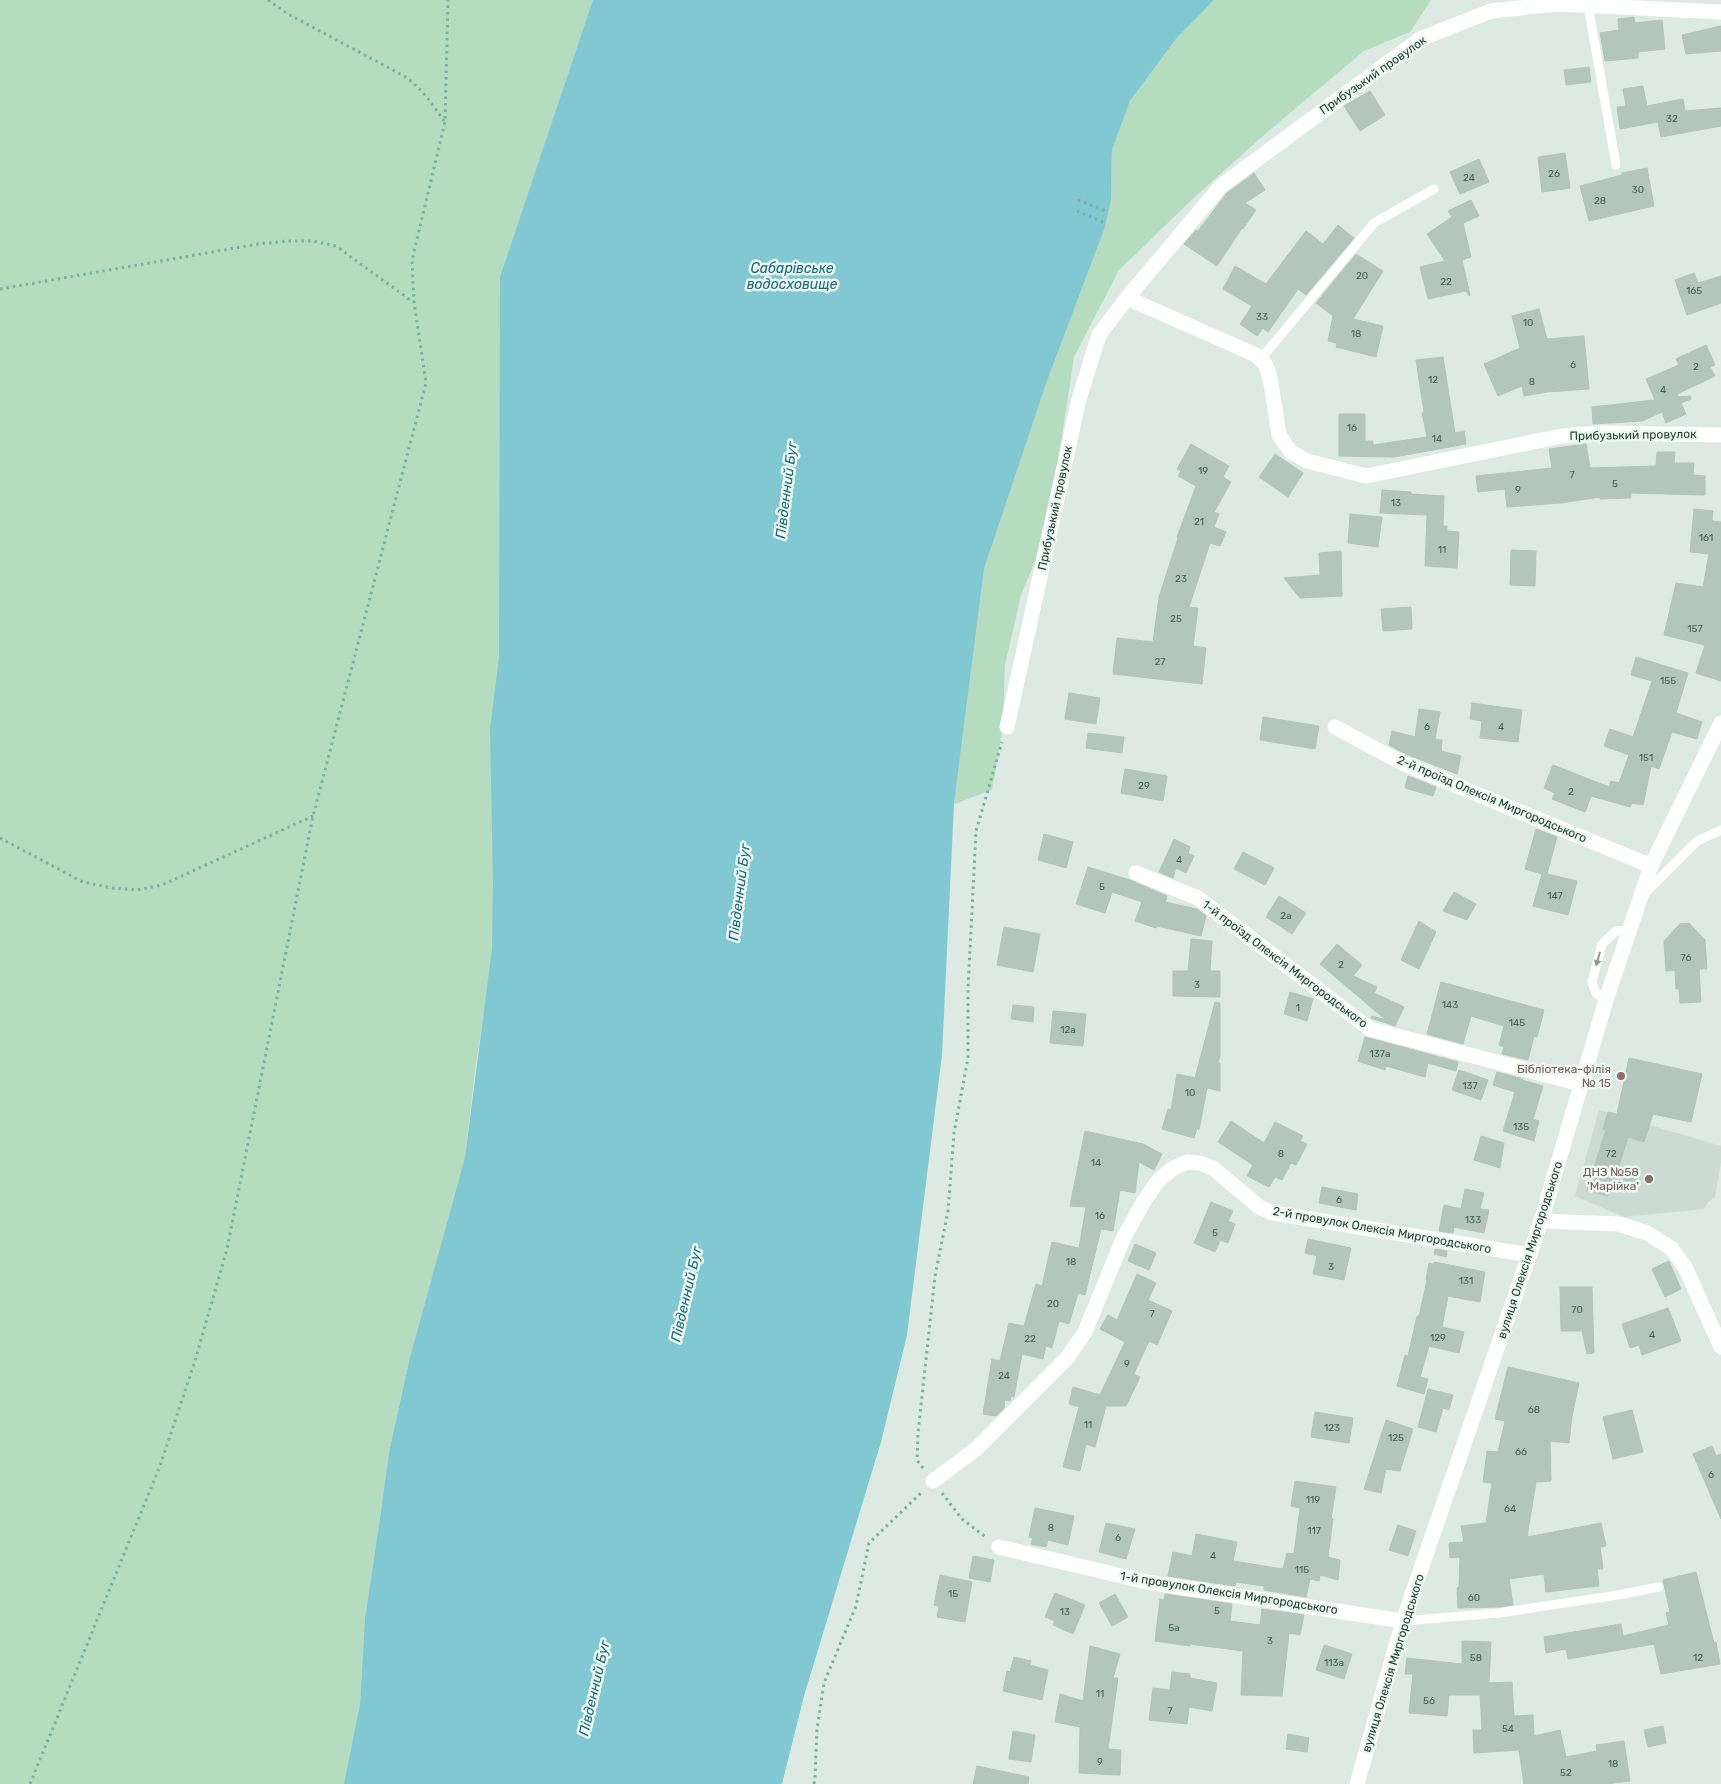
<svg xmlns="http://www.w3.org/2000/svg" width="1721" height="1784" font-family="Rubik,sans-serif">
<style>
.built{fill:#cbdad3}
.green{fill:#b5dcbe}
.water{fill:#82c8d2}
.building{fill:#b3c5bd;stroke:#b0c3bb}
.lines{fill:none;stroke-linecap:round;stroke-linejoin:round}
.path{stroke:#7caf9e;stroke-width:3;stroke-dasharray:2.5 4;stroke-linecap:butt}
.lane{stroke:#fff;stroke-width:9}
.street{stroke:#fff;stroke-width:15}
.oneway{fill:#8e9c98}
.education-dot{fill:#8d6e63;stroke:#edf7f2;stroke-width:2}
.labels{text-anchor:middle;stroke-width:5;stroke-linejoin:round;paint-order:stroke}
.number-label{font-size:10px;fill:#435d55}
.street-label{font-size:12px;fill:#1e3a32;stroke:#edf7f2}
.education-label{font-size:12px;fill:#785e54;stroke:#edf7f2;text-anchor:end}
.water-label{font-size:14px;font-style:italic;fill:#176977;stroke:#edf7f2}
</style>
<rect width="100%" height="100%" fill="#ddeae4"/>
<polygon class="built" points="1599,1110 1721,1146 1721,1162 1715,1197 1708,1202 1704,1209 1624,1217 1575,1196"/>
<g class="green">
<polygon points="0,0 610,0 549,609 476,1064 465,1157 410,1357 389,1452 380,1518 365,1618 360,1704 344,1784 0,1784"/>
<polygon points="1214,0 1431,0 1410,32 1364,51 1272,128 1198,194 1119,270 1074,357 1056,475 1035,562 1021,595 1005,665 1003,725 992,790 954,804 984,569 1047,381 1104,230 1111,201 1112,150 1130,101 1176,39"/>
</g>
<polygon class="water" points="593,0 1214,0 1176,39 1130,101 1112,150 1111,201 1104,230 1047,381 984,569 954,804 942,1055 907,1335 881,1442 804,1696 782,1784 344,1784 360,1704 365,1618 380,1518 389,1452 410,1357 465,1157 492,949 493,882 490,729 499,658 500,277"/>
<g class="building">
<polygon points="1634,17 1635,23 1662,20 1665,49 1638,52 1638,58 1605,61 1600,33 1619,30 1618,19"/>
<polygon points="1721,26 1721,51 1686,54 1682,35"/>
<polygon points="1589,67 1591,82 1566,85 1564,70"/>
<polygon points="1643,86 1647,106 1683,99 1685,111 1721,108 1721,126 1661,137 1658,122 1620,129 1617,107 1626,106 1623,89"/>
<polygon points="1370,91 1385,115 1360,131 1344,106"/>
<polygon points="1565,153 1570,188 1542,192 1538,157"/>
<polygon points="1479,159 1489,182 1460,194 1450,172"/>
<polygon points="1647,168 1654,206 1589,221 1580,186 1622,175 1622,173"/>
<polygon points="1254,173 1265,190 1245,203 1256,210 1243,229 1242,228 1217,266 1184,244 1196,230 1198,231 1227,193"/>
<polygon points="1471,200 1479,216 1463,223 1471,257 1462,260 1470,295 1469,296 1466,291 1428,299 1420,267 1445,261 1427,234 1452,217 1448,211"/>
<polygon points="1338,225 1354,238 1306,295 1298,289 1268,332 1263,328 1257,336 1240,324 1252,306 1223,289 1235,266 1266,284 1306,231 1323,244"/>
<polygon points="1356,254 1383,271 1353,319 1383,326 1376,357 1336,347 1337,343 1328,341 1333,316 1316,303"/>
<polygon points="1694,273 1698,283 1721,276 1721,303 1687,315 1675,280"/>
<polygon points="1539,309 1547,339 1584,336 1589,389 1547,392 1524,396 1522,386 1498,396 1484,364 1520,348 1512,316"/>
<polygon points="1706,345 1715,365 1710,367 1715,376 1677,394 1678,397 1690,396 1691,399 1681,403 1686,414 1666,423 1662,412 1642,421 1593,424 1592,407 1655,400 1646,379 1679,365 1676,359"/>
<polygon points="1443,357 1455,433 1464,431 1466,444 1394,457 1339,456 1339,414 1365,414 1365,441 1373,441 1373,445 1427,437 1422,413 1424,412 1416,360"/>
<polygon points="1191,444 1229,466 1223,477 1231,482 1214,512 1219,514 1214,527 1226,532 1220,546 1210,543 1189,607 1198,608 1193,646 1206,648 1202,684 1113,674 1117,638 1153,642 1159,597 1178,538 1177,537 1196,486 1178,476 1181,471 1177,469"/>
<polygon points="1586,444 1590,468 1656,466 1657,452 1675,452 1674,463 1694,463 1693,475 1705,476 1705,495 1631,493 1631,498 1600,499 1600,497 1561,503 1507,507 1505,489 1478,492 1476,476 1552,468 1549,449"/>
<polygon points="1275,454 1303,473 1288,497 1259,477"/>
<polygon points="1382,490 1411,492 1411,494 1444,496 1443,526 1447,526 1447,531 1459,532 1457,568 1425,566 1427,515 1380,513"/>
<polygon points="1694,509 1713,511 1712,521 1721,522 1721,681 1696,673 1705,645 1664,635 1676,583 1703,587 1709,554 1690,552"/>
<polygon points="1350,514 1382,517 1378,547 1348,543"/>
<polygon points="1511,550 1536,551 1535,586 1510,585"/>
<polygon points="1341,551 1342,596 1300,598 1284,578 1320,575 1319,553"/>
<polygon points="1411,607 1412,629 1383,631 1381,609"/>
<polygon points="1636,657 1688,673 1676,713 1702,722 1697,739 1672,732 1659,769 1651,766 1643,805 1632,803 1630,807 1591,796 1585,812 1552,799 1555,793 1544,788 1553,765 1609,787 1611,781 1619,783 1629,755 1604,746 1610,729 1633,737 1652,681 1631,675"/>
<polygon points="1069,693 1100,698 1096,724 1065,719"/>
<polygon points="1472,703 1522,710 1518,742 1480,738 1482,721 1470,719"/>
<polygon points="1419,709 1440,712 1435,739 1442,740 1441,751 1461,756 1457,774 1406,754 1389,745 1392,731 1415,737"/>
<polygon points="1263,717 1319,726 1315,749 1260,740"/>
<polygon points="1088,733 1124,737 1122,753 1086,748"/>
<polygon points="1125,769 1167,776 1163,801 1121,793"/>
<polygon points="1408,776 1436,787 1433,796 1405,788"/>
<polygon points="1536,829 1557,837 1547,874 1577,881 1568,915 1533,906 1542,874 1525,869"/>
<polygon points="1044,834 1073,842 1066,868 1038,860"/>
<polygon points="1174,839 1190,847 1188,853 1194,856 1186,873 1176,868 1173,878 1159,872"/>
<polygon points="1243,852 1274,868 1265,885 1234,869"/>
<polygon points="1088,867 1130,880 1167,896 1165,902 1197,909 1206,916 1201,936 1157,926 1156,928 1135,921 1142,902 1112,892 1105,913 1076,904"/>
<polygon points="1454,892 1476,904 1467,920 1443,911"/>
<polygon points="1279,896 1306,913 1292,934 1266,917"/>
<polygon points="1419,921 1436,932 1419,969 1401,960"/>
<polygon points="1689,923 1705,940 1707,969 1699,969 1701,1002 1680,1003 1679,989 1676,989 1675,970 1666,971 1664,941 1680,924"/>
<polygon points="1004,927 1040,934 1033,972 997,965"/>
<polygon points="1191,939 1212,941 1210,971 1220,971 1220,997 1173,996 1173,971 1188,971"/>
<polygon points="1337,944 1362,965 1353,976 1377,987 1374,993 1404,1007 1395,1026 1371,1018 1372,1016 1386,1020 1320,964"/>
<polygon points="1441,982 1544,1010 1537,1037 1534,1036 1528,1060 1502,1054 1504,1047 1499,1045 1504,1026 1471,1016 1463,1044 1427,1034"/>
<polygon points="1290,992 1313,999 1307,1021 1284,1014"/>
<polygon points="1215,1002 1220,1003 1220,1055 1218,1063 1220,1063 1220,1091 1207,1088 1199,1130 1197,1128 1194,1138 1162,1129 1168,1109 1171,1110 1177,1074 1195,1078"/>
<polygon points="1013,1005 1034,1007 1033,1022 1011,1019"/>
<polygon points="1053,1011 1086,1014 1083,1046 1050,1043"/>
<polygon points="1365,1037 1458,1062 1456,1071 1428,1063 1425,1077 1386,1066 1385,1070 1358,1061"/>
<polygon points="1629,1058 1702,1074 1691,1122 1653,1114 1644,1142 1628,1137 1619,1166 1638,1172 1633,1190 1612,1184 1608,1196 1587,1190 1606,1130 1603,1129 1608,1112 1617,1114"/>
<polygon points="1459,1070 1488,1080 1481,1100 1452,1090"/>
<polygon points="1497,1072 1523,1079 1522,1080 1543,1086 1533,1119 1539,1121 1534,1141 1503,1131 1515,1092 1493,1085"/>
<polygon points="1231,1121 1264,1143 1275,1122 1303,1136 1300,1141 1307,1144 1296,1165 1291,1163 1282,1180 1275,1177 1269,1187 1247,1176 1253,1165 1218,1142"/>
<polygon points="1085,1131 1143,1144 1162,1154 1154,1170 1139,1162 1135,1193 1120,1190 1113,1231 1101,1229 1085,1295 1078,1293 1069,1324 1059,1321 1052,1348 1046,1346 1043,1359 1022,1354 1014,1397 1011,1396 1010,1401 1005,1400 1004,1408 996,1416 983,1414 992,1359 1000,1361 1009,1323 1024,1326 1036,1284 1042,1286 1052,1242 1079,1248 1086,1207 1070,1206"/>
<polygon points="1481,1136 1504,1143 1500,1168 1474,1160"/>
<polygon points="1322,1187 1358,1194 1356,1210 1319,1203"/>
<polygon points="1465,1189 1484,1193 1480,1209 1489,1210 1484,1233 1454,1227 1453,1233 1439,1231 1444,1205 1461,1209"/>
<polygon points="1211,1202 1233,1211 1228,1221 1235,1224 1228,1243 1220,1240 1215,1252 1194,1243"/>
<polygon points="1308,1239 1351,1248 1344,1280 1313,1274 1317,1256 1305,1253"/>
<polygon points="1135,1244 1156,1253 1149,1270 1128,1261"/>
<polygon points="1435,1249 1447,1251 1446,1257 1434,1254"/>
<polygon points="1669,1261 1681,1289 1665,1297 1652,1269"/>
<polygon points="1434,1262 1485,1272 1480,1302 1448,1296 1442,1327 1464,1332 1459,1353 1429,1346 1420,1377 1428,1379 1424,1394 1397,1386 1405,1355 1408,1356 1417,1316 1419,1316 1427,1280 1426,1280 1429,1263 1434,1264"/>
<polygon points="1137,1274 1156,1283 1148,1300 1172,1311 1157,1345 1149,1341 1134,1374 1140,1377 1126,1406 1106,1406 1095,1447 1086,1444 1080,1471 1063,1467 1079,1407 1069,1404 1073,1387 1100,1395 1125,1342 1100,1329 1108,1315 1117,1320"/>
<polygon points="1560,1287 1592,1287 1594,1353 1587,1354 1582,1331 1561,1331"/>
<polygon points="1668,1308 1681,1341 1642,1355 1639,1345 1630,1348 1622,1324"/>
<polygon points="1508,1367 1579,1383 1572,1416 1569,1443 1550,1441 1551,1481 1536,1482 1527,1537 1601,1523 1606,1546 1600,1547 1603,1569 1597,1569 1599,1586 1546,1592 1544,1574 1509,1579 1513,1605 1499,1607 1458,1608 1457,1588 1459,1587 1460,1557 1450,1558 1449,1543 1464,1542 1461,1526 1486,1523 1492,1483 1483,1482 1487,1451 1498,1452 1505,1421 1495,1419"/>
<polygon points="1428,1389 1453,1395 1449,1410 1443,1408 1436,1432 1418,1427"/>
<polygon points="1632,1410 1643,1452 1613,1459 1603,1417"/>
<polygon points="1315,1412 1353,1418 1349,1443 1311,1437"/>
<polygon points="1386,1420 1413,1429 1400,1471 1386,1469 1381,1493 1364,1489"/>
<polygon points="1712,1446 1716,1456 1721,1454 1721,1519 1693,1454"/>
<polygon points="1295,1481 1336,1487 1331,1519 1333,1519 1328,1557 1340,1560 1338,1580 1320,1575 1319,1581 1310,1579 1306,1597 1264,1590 1264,1586 1236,1582 1235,1586 1168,1576 1173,1552 1192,1556 1196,1534 1237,1542 1233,1561 1283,1569 1287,1553 1294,1554 1300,1508 1291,1506"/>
<polygon points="1035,1508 1074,1516 1068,1545 1048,1540 1046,1547 1031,1544 1033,1538 1029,1537"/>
<polygon points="1106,1523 1135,1529 1126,1559 1099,1552"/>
<polygon points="1398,1525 1416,1531 1408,1556 1389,1550"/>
<polygon points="973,1556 994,1560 990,1582 969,1578"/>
<polygon points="1696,1572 1714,1643 1716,1642 1720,1664 1661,1674 1654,1644 1568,1659 1566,1649 1546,1653 1544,1637 1621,1624 1623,1636 1669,1625 1666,1613 1670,1612 1663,1580"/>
<polygon points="940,1575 972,1582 965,1622 937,1617 939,1606 934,1605"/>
<polygon points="1055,1593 1085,1605 1073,1634 1053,1625 1055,1621 1045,1617"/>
<polygon points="1115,1594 1128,1617 1112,1626 1099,1603"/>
<polygon points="1165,1594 1232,1604 1230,1621 1260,1625 1262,1609 1304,1615 1300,1635 1289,1633 1282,1696 1241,1695 1243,1651 1190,1644 1190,1646 1155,1641 1160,1599 1164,1600"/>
<polygon points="1462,1641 1491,1642 1489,1683 1512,1682 1514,1716 1533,1715 1534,1736 1560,1730 1566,1757 1597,1751 1596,1745 1624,1741 1630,1781 1606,1784 1524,1784 1519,1750 1474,1753 1473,1730 1482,1730 1480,1695 1449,1695 1447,1716 1409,1713 1413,1674 1405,1674 1407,1658 1462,1664"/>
<polygon points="1324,1645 1352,1654 1344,1679 1316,1670"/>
<polygon points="1090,1646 1120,1654 1113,1678 1118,1678 1108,1749 1121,1750 1120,1775 1079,1773 1080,1727 1055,1722 1060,1694 1083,1701"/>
<polygon points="1014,1657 1031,1661 1030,1665 1048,1670 1042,1700 1003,1691 1007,1671 1010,1672"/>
<polygon points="1172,1672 1190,1674 1190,1678 1217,1683 1212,1711 1189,1707 1187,1724 1149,1720 1153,1688 1170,1690"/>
<polygon points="1663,1726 1666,1743 1648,1747 1644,1730"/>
<polygon points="1013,1731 1035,1735 1031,1762 1009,1759"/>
<polygon points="1288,1734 1309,1738 1307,1752 1286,1749"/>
<polygon points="977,1766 1029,1777 1028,1784 973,1784"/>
</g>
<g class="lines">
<g class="path">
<path d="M268,0l20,14 116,62c18,12 28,28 40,45"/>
<polyline points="1078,200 1108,212"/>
<polyline points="1077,211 1105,223"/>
<polyline points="0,289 258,244 288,241 313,241 336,246 413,302"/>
<polyline points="0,838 83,882 112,888 137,890 162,885 313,816"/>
<polyline points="923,1468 917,1460 918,1433 935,1276 948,1211 954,1133 968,1058 968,989 976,831 1002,742"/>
<polyline points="942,1493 962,1519 987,1538"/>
<polyline points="30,1784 160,1466 194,1364 227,1249 313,816 426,383 414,302 412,260 445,122 448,0"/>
<polyline points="814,1784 815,1778 817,1729 824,1683 856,1606 869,1543 922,1492"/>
</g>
<g class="lane">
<polyline points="1588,5 1616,165"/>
<polyline points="1260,360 1374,223 1434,189"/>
<polyline points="1645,893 1697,841 1721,830"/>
<polyline points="1606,1000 1596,993 1592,982 1602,944 1616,931 1629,930"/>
<polyline points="1403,1621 1499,1613 1618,1595 1659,1587"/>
</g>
<g class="street">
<polyline points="1127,298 1256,355 1265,364 1270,377 1279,435 1291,452 1307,461 1366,476 1562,436 1601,433 1721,435"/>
<polyline points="1007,727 1079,399 1099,335 1127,298 1221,186 1420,39 1491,11 1558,4 1721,12"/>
<polyline points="1335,727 1402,763 1651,866"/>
<polyline points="1136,873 1198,898 1370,1029 1581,1084"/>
<polyline points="1541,1221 1619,1224 1647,1233 1671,1248 1685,1267 1721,1347"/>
<polyline points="933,1481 975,1450 1067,1358 1085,1332 1123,1239 1144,1201 1158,1181 1172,1169 1187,1162 1200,1163 1213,1168 1259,1207 1273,1213 1530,1255"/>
<polyline points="999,1547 1147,1582 1403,1621"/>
<polyline points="1357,1784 1403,1621 1541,1221 1606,1000 1651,866 1721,723"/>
</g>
</g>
<defs><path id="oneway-solid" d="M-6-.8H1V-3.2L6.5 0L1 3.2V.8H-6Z" transform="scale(1.25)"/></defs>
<use class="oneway" href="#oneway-solid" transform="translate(1598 959) rotate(105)"/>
<g class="education-dot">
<circle cx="1621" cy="1076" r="5"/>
<circle cx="1649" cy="1179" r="5"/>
</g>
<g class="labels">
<g class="number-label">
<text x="1672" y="122">32</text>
<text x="1554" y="177">26</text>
<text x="1469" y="181">24</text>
<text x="1638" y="193">30</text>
<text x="1600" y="204">28</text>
<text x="1362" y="279">20</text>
<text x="1446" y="285">22</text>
<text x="1694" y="294">165</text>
<text x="1262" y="320">33</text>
<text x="1528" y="326">10</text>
<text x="1356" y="337">18</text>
<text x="1573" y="368">6</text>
<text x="1696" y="370">2</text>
<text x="1433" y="383">12</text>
<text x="1532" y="385">8</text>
<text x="1663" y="393">4</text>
<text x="1352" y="431">16</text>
<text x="1437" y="442">14</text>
<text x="1203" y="474">19</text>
<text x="1572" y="478">7</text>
<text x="1615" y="487">5</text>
<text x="1518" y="493">9</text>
<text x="1396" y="506">13</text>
<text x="1199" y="525">21</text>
<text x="1706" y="541">161</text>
<text x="1442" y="553">11</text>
<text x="1181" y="582">23</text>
<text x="1176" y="622">25</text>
<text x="1695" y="632">157</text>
<text x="1160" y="665">27</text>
<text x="1668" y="684">155</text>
<text x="1427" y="730">6</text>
<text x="1501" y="730">4</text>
<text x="1646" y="761">151</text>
<text x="1144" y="789">29</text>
<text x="1571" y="795">2</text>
<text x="1179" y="863">4</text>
<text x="1102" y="890">5</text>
<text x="1555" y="899">147</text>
<text x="1286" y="919">2а</text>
<text x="1686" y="961">76</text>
<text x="1341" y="968">2</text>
<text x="1197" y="988">3</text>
<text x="1450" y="1008">143</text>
<text x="1298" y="1011">1</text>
<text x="1517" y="1026">145</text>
<text x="1068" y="1033">12а</text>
<text x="1380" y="1057">137а</text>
<text x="1470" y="1089">137</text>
<text x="1190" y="1096">10</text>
<text x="1521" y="1130">135</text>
<text x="1281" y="1157">8</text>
<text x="1611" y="1157">72</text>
<text x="1096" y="1166">14</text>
<text x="1339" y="1203">6</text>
<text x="1100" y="1219">16</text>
<text x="1473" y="1223">133</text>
<text x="1215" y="1236">5</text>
<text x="1071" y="1265">18</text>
<text x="1331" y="1270">3</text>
<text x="1466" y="1284">131</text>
<text x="1053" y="1307">20</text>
<text x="1577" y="1313">70</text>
<text x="1152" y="1317">7</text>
<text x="1652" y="1338">4</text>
<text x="1438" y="1341">129</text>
<text x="1030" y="1342">22</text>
<text x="1127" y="1367">9</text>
<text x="1004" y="1379">24</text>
<text x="1534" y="1413">68</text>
<text x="1088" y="1428">11</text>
<text x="1332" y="1431">123</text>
<text x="1396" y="1441">125</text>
<text x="1521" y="1455">66</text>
<text x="1711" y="1478">6</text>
<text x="1313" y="1503">119</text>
<text x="1510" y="1512">64</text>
<text x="1051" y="1531">8</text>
<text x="1314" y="1534">117</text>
<text x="1118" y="1541">6</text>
<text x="1213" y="1559">4</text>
<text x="1302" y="1573">115</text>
<text x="953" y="1597">15</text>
<text x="1474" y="1601">60</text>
<text x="1217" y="1614">5</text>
<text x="1065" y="1615">13</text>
<text x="1174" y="1631">5а</text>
<text x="1270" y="1644">3</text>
<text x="1476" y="1661">58</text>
<text x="1698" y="1661">12</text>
<text x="1334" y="1666">113а</text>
<text x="1100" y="1697">11</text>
<text x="1429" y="1704">56</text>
<text x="1170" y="1714">7</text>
<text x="1508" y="1732">54</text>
<text x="1100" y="1765">9</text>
<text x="1613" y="1767">18</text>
<text x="1566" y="1776">52</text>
</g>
<g class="street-label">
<text transform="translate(1373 75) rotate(-35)" y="4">Прибузький провулок</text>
<text transform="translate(1633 435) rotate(-1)" y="4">Прибузький провулок</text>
<text transform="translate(1055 508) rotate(-78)" y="4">Прибузький провулок</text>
<text transform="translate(1492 799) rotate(23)" y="4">2-й проїзд Олексія Миргородського</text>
<text transform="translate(1285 964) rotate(37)" y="4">1-й проїзд Олексія Миргородського</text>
<text transform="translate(1382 1230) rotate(10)" y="4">2-й провулок Олексія Миргородського</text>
<text transform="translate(1530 1250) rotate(-72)" y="4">вулиця Олексія Миргородського</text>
<text transform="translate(1229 1593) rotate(9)" y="4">1-й провулок Олексія Миргородського</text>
<text transform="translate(1393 1663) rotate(-73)" y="4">вулиця Олексія Миргородського</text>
</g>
<g class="education-label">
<text x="1611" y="1073">Бібліотека-філія<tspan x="1611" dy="14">№ 15</tspan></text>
<text x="1639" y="1176">ДНЗ №58<tspan x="1639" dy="14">'Марійка'</tspan></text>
</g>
<g class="water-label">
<text x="792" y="273">Сабарівське<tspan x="792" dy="16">водосховище</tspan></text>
<text transform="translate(786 490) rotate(-83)" y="5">Південний Буг</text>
<text transform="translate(739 892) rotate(-83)" y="5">Південний Буг</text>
<text transform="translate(686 1294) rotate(-77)" y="5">Південний Буг</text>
<text transform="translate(594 1688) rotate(-77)" y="5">Південний Буг</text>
</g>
</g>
</svg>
